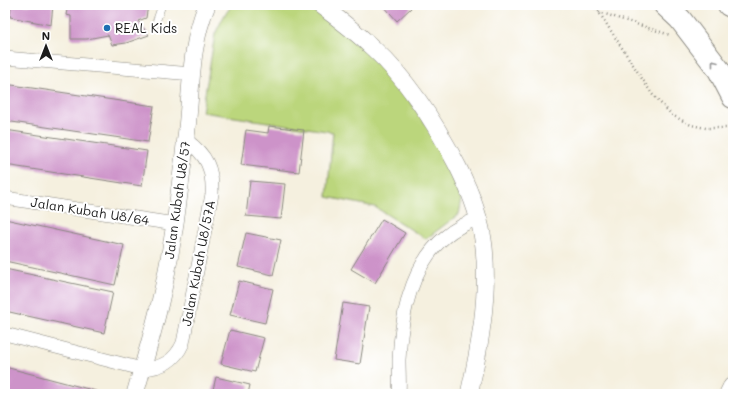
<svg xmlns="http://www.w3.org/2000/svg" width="738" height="399" font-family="Mali,sans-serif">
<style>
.green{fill:#bbd67b;stroke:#6c794c}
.building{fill:#cd93c9}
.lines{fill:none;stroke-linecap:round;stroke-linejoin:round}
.service-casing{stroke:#88867e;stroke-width:8}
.minor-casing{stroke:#88867e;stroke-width:14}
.tertiary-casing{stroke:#88867e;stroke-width:18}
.primary-casing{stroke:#88867e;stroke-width:22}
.motorway-casing{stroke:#88867e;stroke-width:24}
.path{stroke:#88867e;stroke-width:2.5;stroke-dasharray:1 3;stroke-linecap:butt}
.service{stroke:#fff;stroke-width:7}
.minor{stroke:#fff;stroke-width:13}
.tertiary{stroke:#fff;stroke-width:17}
.primary{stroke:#fff;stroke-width:21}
.motorway{stroke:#fff;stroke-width:22}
.oneway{stroke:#999}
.poi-dot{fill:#1f6fb2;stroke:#fff;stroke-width:1.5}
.labels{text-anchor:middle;stroke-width:4;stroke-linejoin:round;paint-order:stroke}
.poi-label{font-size:13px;fill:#1c1c1c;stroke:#fff;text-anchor:start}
.street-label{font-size:13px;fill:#1c1c1c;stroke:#fff}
</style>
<rect width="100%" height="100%" fill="#fff"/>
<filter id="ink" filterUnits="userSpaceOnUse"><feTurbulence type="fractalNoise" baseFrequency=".025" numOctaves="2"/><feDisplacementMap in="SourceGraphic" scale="8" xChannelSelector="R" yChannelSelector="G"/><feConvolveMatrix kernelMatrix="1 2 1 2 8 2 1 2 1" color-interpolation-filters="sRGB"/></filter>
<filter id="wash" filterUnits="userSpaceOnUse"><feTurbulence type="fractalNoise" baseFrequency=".012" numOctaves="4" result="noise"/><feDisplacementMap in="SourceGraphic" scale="16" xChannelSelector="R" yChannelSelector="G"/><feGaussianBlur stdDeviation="0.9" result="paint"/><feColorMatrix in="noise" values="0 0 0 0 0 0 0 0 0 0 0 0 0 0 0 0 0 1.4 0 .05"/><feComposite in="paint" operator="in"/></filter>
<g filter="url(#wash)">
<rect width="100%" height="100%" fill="#f5f0df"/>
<polygon class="green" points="232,5 311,5 324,14 359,44 399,86 429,128 462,199 459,214 426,239 375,207 327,197 333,132 202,112 215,34 224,16"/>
<g id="blocks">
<g class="building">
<polygon points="11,5 53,5 51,25 10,17"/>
<polygon points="68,5 148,5 146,18 138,21 149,35 126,43 112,45 108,35 87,39 71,39 71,16 66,15"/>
<polygon points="383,5 409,5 411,8 397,21"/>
<polygon points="5,84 154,106 148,142 5,121"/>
<polygon points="269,126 304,130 299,172 241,165 246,130 268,133"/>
<polygon points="5,130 147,151 142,186 5,165"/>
<polygon points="250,181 285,184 281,219 246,216"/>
<polygon points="5,219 124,245 115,285 5,261"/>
<polygon points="382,219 405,233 375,283 351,269"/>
<polygon points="246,233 281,240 273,275 238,267"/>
<polygon points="5,269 113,292 104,333 5,311"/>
<polygon points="239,281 273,289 265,323 230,315"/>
<polygon points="343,303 369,307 360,364 334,360"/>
<polygon points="230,330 264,338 255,372 221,364"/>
<polygon points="5,367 96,391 95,394 5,394"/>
<polygon points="216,377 250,385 248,394 212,394"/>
</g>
</g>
</g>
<g filter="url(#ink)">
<use href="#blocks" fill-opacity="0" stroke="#88867e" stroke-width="1"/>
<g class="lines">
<g class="service-casing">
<polyline id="service" points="155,25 162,5"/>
</g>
<g class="minor-casing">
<g id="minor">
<polyline points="5,58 192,74"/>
<polyline points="5,198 175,224"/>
<path d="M5,334l137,35c20,-1 33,-8 41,-26l29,-149c1,-25 -5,-39 -26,-54"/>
<path d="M399,394c1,-11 0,-22 0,-34 2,-43 11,-94 46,-123 10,-9 22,-14 34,-19"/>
</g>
</g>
<g class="tertiary-casing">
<g id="tertiary">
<path d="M320,5c19,14 37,28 54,44 36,33 62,75 84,118 13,26 23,51 26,80 5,49 -4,100 -15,147"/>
<path d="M135,394c9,-32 19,-64 26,-96 12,-51 18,-102 24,-153 7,-46 3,-96 22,-140"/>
</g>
</g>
<g class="primary-casing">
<polyline id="primary" points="730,394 733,388"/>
</g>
<g class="motorway-casing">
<g id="motorway">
<polyline points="665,5 680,19 719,70 733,97"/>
<polyline points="729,5 733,7"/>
</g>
</g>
<g class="path">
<polyline points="592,5 598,11 652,94 672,115 691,125 706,128 726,128"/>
<polyline points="599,12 670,35"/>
</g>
<use href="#service" class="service"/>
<use href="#minor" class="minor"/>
<use href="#tertiary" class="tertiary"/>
<use href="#primary" class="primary"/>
<use href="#motorway" class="motorway"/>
</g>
<defs><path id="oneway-chevron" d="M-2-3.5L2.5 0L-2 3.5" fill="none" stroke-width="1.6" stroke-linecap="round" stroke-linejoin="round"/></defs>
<use class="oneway" href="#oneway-chevron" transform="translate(714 63) rotate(-128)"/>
</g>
<circle class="poi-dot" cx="107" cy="28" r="4"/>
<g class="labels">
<g class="poi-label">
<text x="115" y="33">REAL Kids</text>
</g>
<g class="street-label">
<text transform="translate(177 200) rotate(-82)" y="5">Jalan Kubah U8/57</text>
<text transform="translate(90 211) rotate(9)" y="5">Jalan Kubah U8/64</text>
<text transform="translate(198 263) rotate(-79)" y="5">Jalan Kubah U8/57A</text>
</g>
</g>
<rect width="738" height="399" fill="none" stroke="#fff" stroke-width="20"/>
<g transform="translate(46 46)" stroke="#ffffff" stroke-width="3" paint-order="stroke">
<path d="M0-3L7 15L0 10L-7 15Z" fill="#1c1c1c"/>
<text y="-6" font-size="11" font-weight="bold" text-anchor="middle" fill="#1c1c1c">N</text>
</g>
</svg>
